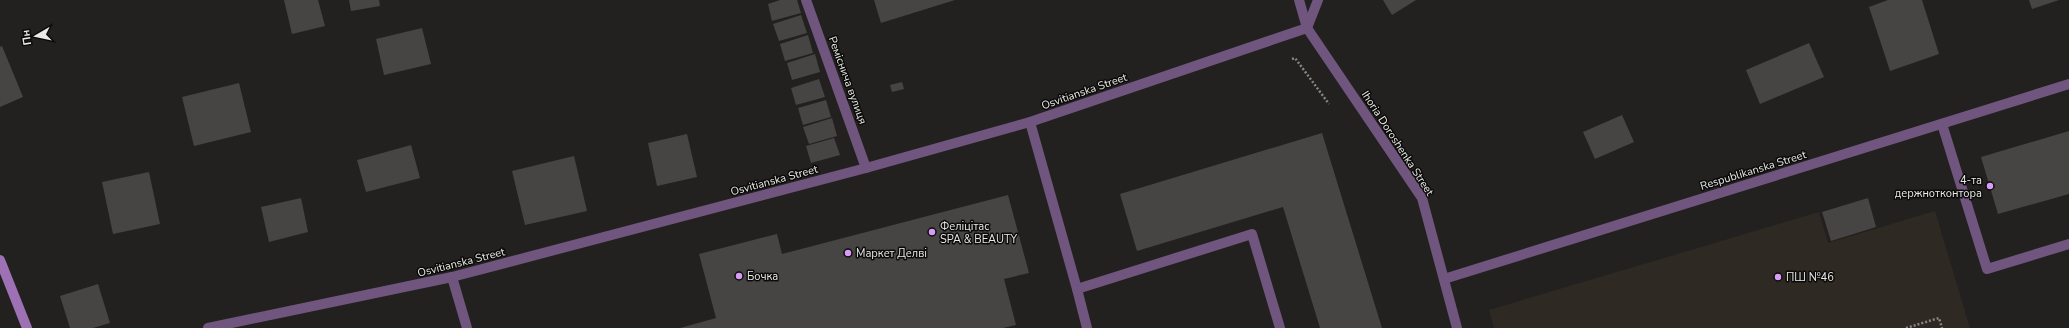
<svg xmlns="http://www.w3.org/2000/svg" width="2069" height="328" font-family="'Nunito Sans',sans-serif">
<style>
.built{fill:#2e2922}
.building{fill:#474543}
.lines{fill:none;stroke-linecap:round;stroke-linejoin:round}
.path{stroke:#878685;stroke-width:2.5;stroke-dasharray:2 2;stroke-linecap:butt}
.lane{stroke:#70557f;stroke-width:10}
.street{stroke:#70557f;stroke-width:10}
.secondary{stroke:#9d71b4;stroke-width:10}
.poi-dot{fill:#d89bf8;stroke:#0b0b0a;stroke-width:1.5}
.labels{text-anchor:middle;stroke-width:3;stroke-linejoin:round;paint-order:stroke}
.street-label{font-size:11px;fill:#eae9e8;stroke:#0b0b0a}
.poi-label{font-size:11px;fill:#eae9e8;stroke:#0b0b0a;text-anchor:start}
</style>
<rect width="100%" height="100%" fill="#22211f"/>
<polygon class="built" points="1935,211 1970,328 1494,328 1489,310 1819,212 1828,243"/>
<g class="building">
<polygon points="284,0 318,0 325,26 292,34"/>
<polygon points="349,0 379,0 380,6 351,11"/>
<polygon points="780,0 797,0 801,13 772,21 768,4"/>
<polygon points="874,0 955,0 881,23"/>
<polygon points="1383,0 1416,0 1392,15"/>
<polygon points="1888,0 1922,0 1939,54 1890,71 1869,7"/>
<polygon points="2029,0 2059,0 2032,9"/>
<polygon points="801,15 807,33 779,41 773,24"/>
<polygon points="422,28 431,64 384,75 376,39"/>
<polygon points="808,35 813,53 785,61 780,44"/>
<polygon points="1809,43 1824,77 1760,104 1746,70"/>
<polygon points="2,46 23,97 0,107 0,47"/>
<polygon points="815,54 820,72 792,80 787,63"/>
<polygon points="819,79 825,97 796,105 791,88"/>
<polygon points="902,82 904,89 892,92 890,85"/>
<polygon points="239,83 251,132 194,146 182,97"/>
<polygon points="826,100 831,117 803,125 798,108"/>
<polygon points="1622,115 1634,142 1595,159 1583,132"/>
<polygon points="832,118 837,136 809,144 803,127"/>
<polygon points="2069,131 2069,194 1998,214 1981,157"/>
<polygon points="1322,133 1382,328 1320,328 1283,207 1137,251 1120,194"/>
<polygon points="687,134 697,177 657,186 648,143"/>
<polygon points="834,138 840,155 811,163 806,146"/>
<polygon points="411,145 420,178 366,192 357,160"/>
<polygon points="574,156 587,211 525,225 512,171"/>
<polygon points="149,172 160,224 113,234 102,182"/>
<polygon points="1008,195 1029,273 1004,279 1016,325 1003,328 680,328 716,318 699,254 777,234 782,254"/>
<polygon points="301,198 308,232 269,242 261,207"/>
<polygon points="1868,198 1876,227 1831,241 1822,212"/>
<polygon points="98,284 110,323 93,328 70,328 60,296"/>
</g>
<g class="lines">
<g class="path">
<polyline points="1292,59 1295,58 1329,104"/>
<polyline points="1906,328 1939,318 1942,328"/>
</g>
<g class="lane">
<polyline points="1299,0 1307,28"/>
<polyline points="1030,122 1077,289 1252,234 1280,328"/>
<polyline points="1942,124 1987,269 2069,244"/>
<polyline points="1077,289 1087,328"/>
</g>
<g class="street">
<polyline points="806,0 866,168"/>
<polyline points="1307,28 1422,198 1457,328"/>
<polyline points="1307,28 1318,0"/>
<polyline points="452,277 467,328"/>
<polyline points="1444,279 2069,84"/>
<polyline points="208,328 452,277 866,168 1030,122 1307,28"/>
</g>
<polyline class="secondary" points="0,260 27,328"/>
</g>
<g class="poi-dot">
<circle cx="1990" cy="186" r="4"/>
<circle cx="932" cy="232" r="4"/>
<circle cx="848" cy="253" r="4"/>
<circle cx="739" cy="276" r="4"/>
<circle cx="1778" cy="277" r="4"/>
</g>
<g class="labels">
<g class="street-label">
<text transform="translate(848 80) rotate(70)" y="4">Реміснича вулиця</text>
<text transform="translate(1084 91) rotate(-19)" y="4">Osvitianska Street</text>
<text transform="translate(1398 143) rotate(57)" y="4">Ihoria Doroshenka Street</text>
<text transform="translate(1753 170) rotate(-17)" y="4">Respublikanska Street</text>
<text transform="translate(774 180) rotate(-15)" y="4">Osvitianska Street</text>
<text transform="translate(461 262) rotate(-14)" y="4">Osvitianska Street</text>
</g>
<g class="poi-label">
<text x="1982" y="184" text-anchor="end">4-та<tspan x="1982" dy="13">держнотконтора</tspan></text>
<text x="940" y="230">Феліцітас<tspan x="940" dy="13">SPA &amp; BEAUTY</tspan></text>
<text x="856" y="257">Маркет Делві</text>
<text x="747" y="280">Бочка</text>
<text x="1786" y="281">ПШ №46</text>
</g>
</g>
<g transform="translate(36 36) rotate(261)" stroke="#0b0b0a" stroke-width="3" paint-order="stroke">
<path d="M0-3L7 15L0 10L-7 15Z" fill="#eae9e8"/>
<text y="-6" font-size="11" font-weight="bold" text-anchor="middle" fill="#eae9e8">Пн</text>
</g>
</svg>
